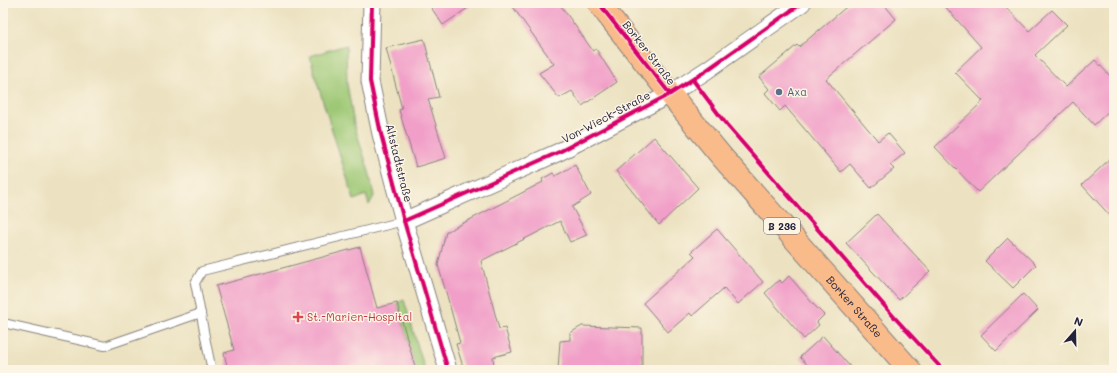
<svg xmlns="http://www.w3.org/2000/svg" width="1117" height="373" font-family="Mali,sans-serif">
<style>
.green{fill:#9dc875;stroke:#607558}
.building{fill:#f19fc8}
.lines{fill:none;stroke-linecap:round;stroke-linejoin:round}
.lane-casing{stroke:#87827e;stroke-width:10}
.street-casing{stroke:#87827e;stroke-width:19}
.primary-casing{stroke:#87827e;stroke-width:24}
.lane{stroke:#fff;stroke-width:8}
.street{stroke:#fff;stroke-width:17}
.primary{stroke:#fabb8b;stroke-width:22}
.cycleway-casing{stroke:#fcf5e5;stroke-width:6}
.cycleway{stroke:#d6006c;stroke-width:4}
.service-dot{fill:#5c6f8a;stroke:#fcf5e5;stroke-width:1.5}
.health-dot{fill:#e0444e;stroke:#fcf5e5;stroke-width:1.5}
.labels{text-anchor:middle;stroke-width:3;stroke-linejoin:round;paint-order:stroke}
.shield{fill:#fcf5e5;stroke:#63616e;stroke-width:1}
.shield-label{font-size:10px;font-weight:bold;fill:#22223b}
.street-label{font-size:11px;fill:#22223b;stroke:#fcf5e5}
.service-label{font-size:11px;fill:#4e5e75;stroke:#fcf5e5;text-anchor:start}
.health-label{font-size:11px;fill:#be3a42;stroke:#fcf5e5;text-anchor:start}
</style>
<rect width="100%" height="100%" fill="#fcf5e5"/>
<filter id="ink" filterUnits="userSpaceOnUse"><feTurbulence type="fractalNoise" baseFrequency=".025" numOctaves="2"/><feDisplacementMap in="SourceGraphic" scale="8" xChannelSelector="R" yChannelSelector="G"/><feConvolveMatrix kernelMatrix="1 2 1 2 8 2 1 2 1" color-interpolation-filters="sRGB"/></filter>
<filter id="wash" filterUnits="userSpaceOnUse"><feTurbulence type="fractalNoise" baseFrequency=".012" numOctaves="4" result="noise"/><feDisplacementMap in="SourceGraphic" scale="16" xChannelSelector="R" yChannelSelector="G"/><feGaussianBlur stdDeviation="0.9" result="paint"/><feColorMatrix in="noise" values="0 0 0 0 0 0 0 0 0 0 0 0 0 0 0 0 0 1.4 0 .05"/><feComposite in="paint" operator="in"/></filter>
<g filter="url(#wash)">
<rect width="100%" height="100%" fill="#ece2c1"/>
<g class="green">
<polygon points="346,45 347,84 354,124 370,175 374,196 369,205 366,195 354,200 315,76 310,56"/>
<polygon points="404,300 425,370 416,370 397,303"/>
</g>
<g id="blocks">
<g class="building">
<polygon points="428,3 475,3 443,25"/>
<polygon points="510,3 559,3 593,51 596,49 617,82 582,106 572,91 559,98 539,73 554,64"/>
<polygon points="851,3 883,3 896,19 826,79 878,141 888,133 905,153 890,165 894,169 871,188 850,164 841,172 785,106 780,111 765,93 769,89 759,77 797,45 799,47"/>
<polygon points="942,3 1002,3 1029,31 1052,10 1067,25 1035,55 1066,87 1095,60 1114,80 1114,106 1094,125 1073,102 978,192 935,147 983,101 955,72 981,47"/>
<polygon points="424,39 439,97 428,99 446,158 416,167 399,110 402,109 386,48"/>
<polygon points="654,137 698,188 659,225 616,171"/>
<polygon points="1114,155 1114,220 1082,185"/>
<polygon points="575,165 591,195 572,207 587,235 570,242 560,221 481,261 499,329 505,328 512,352 493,357 494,366 487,370 464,370 456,344 460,343 446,292 438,265 446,232 543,182 542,179 553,173 555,176"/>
<polygon points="877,214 930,271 899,300 846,243"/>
<polygon points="717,229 763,282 738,304 724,288 692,316 690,313 668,332 643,303 695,256 691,252"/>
<polygon points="1008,238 1036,265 1013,288 985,261"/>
<polygon points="360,247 377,308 397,303 416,370 228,370 224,353 234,350 216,286"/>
<polygon points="789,276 813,304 824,315 817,322 819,325 804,339 765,293 779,280 782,283"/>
<polygon points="1023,294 1038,310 996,351 981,335"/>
<polygon points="582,326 642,328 642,370 558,370 560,341 570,340 570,333"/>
<polygon points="823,336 853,370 812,370 800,357"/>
</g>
</g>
</g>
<g filter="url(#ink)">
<use href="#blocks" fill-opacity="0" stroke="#87827e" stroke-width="1"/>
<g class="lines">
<g class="lane-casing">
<g id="lane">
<polyline points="3,323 105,346 201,313"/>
<path d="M212,370c-7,-29 -11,-58 -17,-87l7,-12 202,-50"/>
</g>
</g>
<g class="street-casing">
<g id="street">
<polyline points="372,3 370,81 381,134 404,221 448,370"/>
<polyline points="404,221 559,152 670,94 707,70 802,3"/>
</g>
</g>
<g class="primary-casing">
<g id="primary">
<path id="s1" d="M599,3l8,11 63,80 52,63 188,213"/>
</g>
</g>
<use href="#lane" class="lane"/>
<use href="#street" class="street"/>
<use href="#primary" class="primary"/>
<g class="cycleway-casing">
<g id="cycleway">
<polyline points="372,3 370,81 381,134 404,221 448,370"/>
<polyline points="599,3 607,14 670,94"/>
<polyline points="693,80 726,124 895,318 943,370"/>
<polyline points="404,221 559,152 670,94 707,70 802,3"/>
</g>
</g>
<use href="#cycleway" class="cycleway"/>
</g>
</g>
<circle class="service-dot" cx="779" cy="92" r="4"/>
<path class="health-dot" d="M296 311h4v4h4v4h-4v4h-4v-4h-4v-4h4z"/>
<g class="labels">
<rect class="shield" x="764" y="218" width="36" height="16" rx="3"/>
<g class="shield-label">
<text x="782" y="230">B 236</text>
</g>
<g class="street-label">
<text transform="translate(649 53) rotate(52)" y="4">Borker Straße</text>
<text transform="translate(606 117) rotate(-28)" y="4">Von-Wieck-Straße</text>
<text transform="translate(399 163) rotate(76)" y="4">Altstadtstraße</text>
<text dy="4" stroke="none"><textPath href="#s1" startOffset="397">Borker Straße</textPath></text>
</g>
<g class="service-label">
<text x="787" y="96">Axa</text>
</g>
<g class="health-label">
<text x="307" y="321">St.-Marien-Hospital</text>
</g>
</g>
<rect width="1117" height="373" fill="none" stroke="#fcf5e5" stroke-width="16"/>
<g transform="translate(1075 331) rotate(20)" stroke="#fcf5e5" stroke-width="3" paint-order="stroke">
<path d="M0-3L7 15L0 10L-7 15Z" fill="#22223b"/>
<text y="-6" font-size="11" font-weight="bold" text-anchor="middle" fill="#22223b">N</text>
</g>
</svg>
